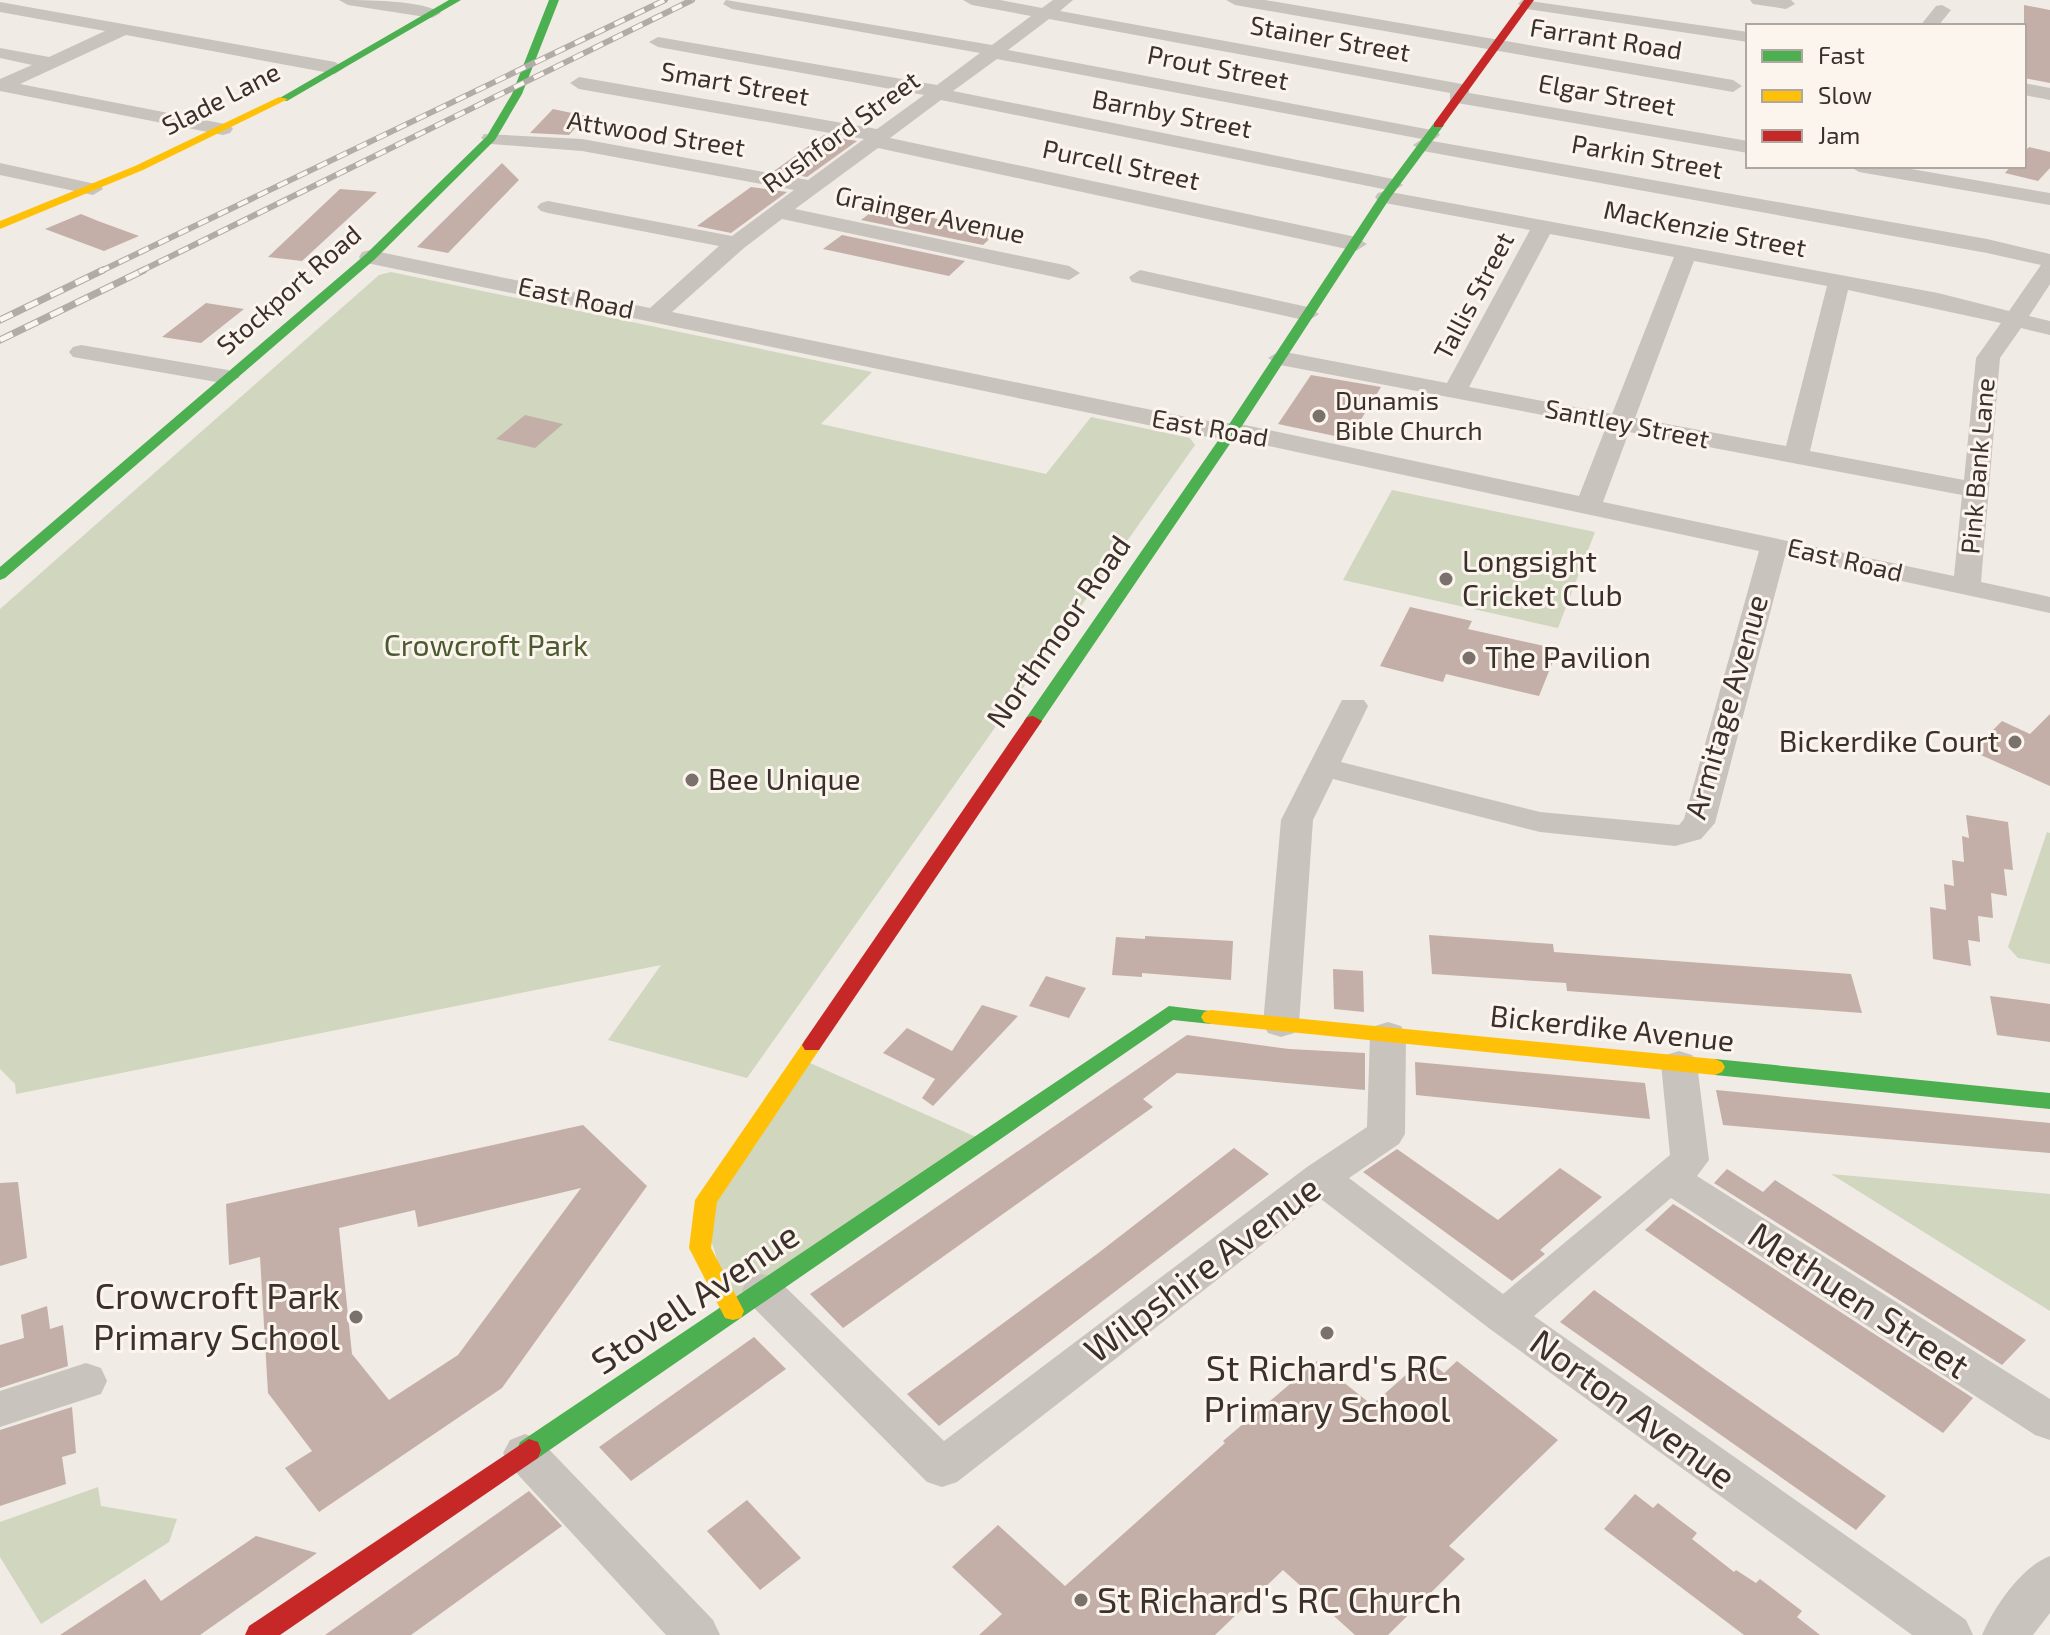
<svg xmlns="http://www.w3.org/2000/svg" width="2050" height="1635" font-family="'Exo 2',sans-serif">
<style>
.green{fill:#d1d6bf}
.building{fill:#c3afa7;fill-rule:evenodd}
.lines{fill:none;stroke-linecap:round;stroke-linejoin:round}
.street{fill:#c9c3be;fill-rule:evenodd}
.fast{fill:#4caf50;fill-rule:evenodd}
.slow{fill:#ffc107;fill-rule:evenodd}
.jam{fill:#c62828;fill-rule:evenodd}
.rail-far1-casing{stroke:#b1aca8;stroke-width:6}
.rail-casing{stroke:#b1aca8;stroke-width:7}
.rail-far1{stroke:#fbf5ee;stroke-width:4;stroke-dasharray:11;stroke-linecap:butt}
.rail{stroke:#fbf5ee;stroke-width:5;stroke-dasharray:14;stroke-linecap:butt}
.poi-dot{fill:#7a716c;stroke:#fbf5ee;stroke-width:3}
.labels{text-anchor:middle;stroke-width:6;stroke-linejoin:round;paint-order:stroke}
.far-street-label{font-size:26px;fill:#3b302b;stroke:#fbf5ee}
.far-poi-label{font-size:26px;fill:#3b302b;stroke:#fbf5ee;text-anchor:start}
.poi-label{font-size:30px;fill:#3b302b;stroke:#fbf5ee;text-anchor:start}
.street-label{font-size:30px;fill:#3b302b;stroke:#fbf5ee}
.park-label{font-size:30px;fill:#4a5a2e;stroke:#fbf5ee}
.near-street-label{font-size:36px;fill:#3b302b;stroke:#fbf5ee}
.near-poi-label{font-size:36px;fill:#3b302b;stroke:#fbf5ee;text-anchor:end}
</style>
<rect width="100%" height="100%" fill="#f0ebe5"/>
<g class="green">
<polygon points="391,272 872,372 821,424 1046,474 1091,417 1190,438 1195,445 747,1078 608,1040 661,965 16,1094 15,1084 0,1069 0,609 379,275"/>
<polygon points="1392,490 1595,532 1558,628 1343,580"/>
<polygon points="2047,832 2050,833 2050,964 2018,958 2008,947"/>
<polygon points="801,1059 983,1140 733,1311 704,1217"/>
<polygon points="1831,1174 2050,1194 2050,1311"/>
<polygon points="98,1487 101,1506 177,1519 169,1542 41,1624 0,1557 0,1522"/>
</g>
<g class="building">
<polygon points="2024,5 2050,10 2050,83 2024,78"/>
<polygon points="553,109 586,116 569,135 530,133"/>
<polygon points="824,135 857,141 807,177 774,171"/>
<polygon points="2029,147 2050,152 2050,168 2038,181 2005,173 2011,166 2024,166 2024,152"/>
<polygon points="502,163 519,180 448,253 417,247"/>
<polygon points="751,187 787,192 731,233 697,226"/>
<polygon points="340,189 377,192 302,261 268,257"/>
<polygon points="878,207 998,231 983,245 861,220"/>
<polygon points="81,214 98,221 139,236 104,251 45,229"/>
<polygon points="842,235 965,261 949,276 823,249"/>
<polygon points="206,303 244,309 201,343 162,337"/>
<polygon points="1311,375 1381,387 1349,439 1278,424"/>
<polygon points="525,415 563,424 535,448 496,439"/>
<polygon points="1410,607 1472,621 1468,629 1558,649 1539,696 1446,674 1443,682 1380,666"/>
<polygon points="2050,714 2050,786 1972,751 2002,721 2030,734"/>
<polygon points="1966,815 2008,822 2013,870 2004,869 2007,896 1991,893 1993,918 1978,916 1980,942 1968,940 1971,966 1933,959 1930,907 1946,910 1944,884 1954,886 1952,860 1964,862 1962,836 1969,838"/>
<polygon points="1429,935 1553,944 1554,952 1851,974 1862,1013 1567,991 1566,983 1432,974"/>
<polygon points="1145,936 1233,941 1231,980 1142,973 1142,977 1112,975 1116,937 1145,939"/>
<polygon points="1333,969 1363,971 1364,1012 1334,1009"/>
<polygon points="1046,976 1086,988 1069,1018 1029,1006"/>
<polygon points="1990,996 2050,1004 2050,1042 1997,1035"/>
<polygon points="982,1005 1018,1016 933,1106 922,1098 935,1079 883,1053 907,1028 952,1051"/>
<polygon points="1187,1035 1289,1049 1365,1053 1365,1090 1177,1073 1143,1099 1153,1107 843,1328 810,1294"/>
<polygon points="1415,1062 1645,1083 1650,1119 1416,1095"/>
<polygon points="1716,1090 2050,1123 2050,1153 1723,1125"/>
<path d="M583,1125l64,61 -145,202 -183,124 -34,-44 27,-17 -44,-58 -8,-136 -31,8 -3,-61zM581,1188l-123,167 -69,45 -37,-46 -13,-126 76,-18 3,17z"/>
<polygon points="1234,1148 1269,1174 939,1426 907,1394 1097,1254"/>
<polygon points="1397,1149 1498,1220 1560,1168 1602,1197 1540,1250 1545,1254 1512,1281 1363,1172"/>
<polygon points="1727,1169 1763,1192 1775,1180 2026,1340 2002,1365 1714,1183"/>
<polygon points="18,1182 27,1258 0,1266 0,1183"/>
<polygon points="1673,1204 1685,1211 1973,1398 1943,1433 1645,1230"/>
<polygon points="1594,1290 1707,1371 1886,1496 1856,1530 1560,1322"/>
<polygon points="47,1306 50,1329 63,1325 68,1366 0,1388 0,1345 24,1338 21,1315"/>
<polygon points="754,1337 786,1369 631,1481 599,1447"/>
<polygon points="1425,1358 1444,1373 1457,1361 1558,1440 1449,1546 1465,1559 1388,1635 1355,1635 1283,1570 1215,1635 979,1635 1002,1614 952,1567 998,1525 1065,1586 1225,1443 1223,1441 1317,1361 1372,1405"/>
<polygon points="72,1407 76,1453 62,1457 66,1484 0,1506 0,1430"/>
<polygon points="529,1491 562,1526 411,1635 325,1635"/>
<polygon points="1635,1494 1653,1508 1658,1503 1677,1518 1697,1533 1692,1539 1734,1572 1736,1570 1756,1583 1760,1579 1802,1611 1797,1617 1820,1635 1744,1635 1604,1529"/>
<polygon points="747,1500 801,1558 760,1590 707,1531"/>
<polygon points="256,1536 317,1553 200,1635 60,1635 145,1579 161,1601"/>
</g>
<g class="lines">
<g class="street">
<path d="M339,0c24,0 85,0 102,13l-9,5 -84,-13z"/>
<path d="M726,0l266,45 39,-29 -59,-11 -9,-5h37l42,8 11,-8h20l-13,11 402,73 7,2v7l279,48v12l-291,-50 -7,-2v-8l-401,-74 -41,31 429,81 3,4 -8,6 555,98 63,15v30l-21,32 21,5v14l-29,-7 -21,30 -19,224 69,15v16l-265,-57 -70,267 -14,16 -26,7 -135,-14 -207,-53 -20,41 -14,204 -5,9 -13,4 -13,-4 -5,-9 18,-204 61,-120h22l4,6 -27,56 199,50 139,13 5,-6 75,-268 -514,-110 -44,-5 -839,-174 -3,-5 3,-5 8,-2 280,58 69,-62 -171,-33 -7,-2 -4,-4 4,-4 7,-2 184,35 62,-46 -212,-39 -91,-7 -10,-6 3,-4 98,5 226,41 56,-41 -285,-50 -9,-6 9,-6 298,52 47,-34 -266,-48 -9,-5 9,-5 279,48 43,-32 -248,-44 -9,-5zM997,59l425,80 -9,6 10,6 564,102 54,12 -32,46 -71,-18 -553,-102 -7,2 -3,4 3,4 7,2 145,27 -83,153 -167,-32 -12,7 12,7 326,62 -27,69 -334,-71 -44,-5 -529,-108 72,-64 38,-29 287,61 11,-7 -11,-7 -274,-57 83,-61 478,103 11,-7 -11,-7 -466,-99 51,-38 452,91 10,-6 -10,-6 -440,-88zM1550,234l124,23 -62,157 -143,-27zM1694,261l133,25 -41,160 -151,-28zM1848,290l153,33 -25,35 -12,122 -154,-29zM1629,432l333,63 -8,81 -351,-74z"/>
<polygon points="1226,0 1265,0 1733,80 1742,86 1733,92 1235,5"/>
<polygon points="1522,0 1748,32 1748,42 1527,9 1518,4"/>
<polygon points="1750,0 1791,0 1795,4 1786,9 1753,4"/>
<polygon points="0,2 335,62 344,68 335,74 126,35 20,84 230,125 233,129 230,133 223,135 0,91 0,79 32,65 0,58 0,48 49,57 105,31 0,12"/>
<polygon points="1942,5 1951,10 1938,26 1920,26 1936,6"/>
<polygon points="2024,83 2050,88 2050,100 2024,95"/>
<polygon points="0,163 100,185 103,189 93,195 0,175"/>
<polygon points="1849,166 1894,166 2050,193 2050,205 1859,172"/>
<polygon points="1140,270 1308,307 1319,314 1308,321 1132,282 1129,277"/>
<polygon points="81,345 228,370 240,377 228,384 73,357 69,352 73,347"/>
<polygon points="1388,1022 1401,1026 1406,1035 1405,1134 1399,1144 1349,1178 1503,1294 1670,1155 1661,1064 1666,1055 1679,1051 1692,1055 1697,1064 1709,1160 1697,1176 2050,1399 2050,1440 2035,1435 1671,1198 1534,1316 1966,1620 1973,1635 1912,1635 1490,1329 1321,1199 957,1482 942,1487 927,1482 748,1302 742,1290 748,1278 762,1274 776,1278 944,1441 1307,1167 1367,1127 1370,1035 1375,1026"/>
<polygon points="86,1363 101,1368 107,1381 101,1394 0,1427 0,1391"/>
<polygon points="525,1434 540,1440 713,1620 720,1635 666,1635 510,1466 503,1453 510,1440"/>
<path d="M2050,1556v57l-17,22h-51c12,-28 39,-68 68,-79z"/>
</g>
<g class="fast">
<polygon points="449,0 461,0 287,101 278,99"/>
<polygon points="549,0 559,0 522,94 495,140 374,260 5,578 0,580 0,567 366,254 487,136 512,94"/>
<polygon points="1434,123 1444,125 1390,198 1238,432 1039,725 1027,725 1024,721 1224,432 1379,197"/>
<polygon points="1169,1006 1218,1012 1221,1017 1218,1022 1211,1024 1173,1020 538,1458 529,1461 520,1458 517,1450 520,1442"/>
<polygon points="1715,1059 2050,1093 2050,1109 1715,1075 1708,1072 1705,1067 1708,1062"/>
</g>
<g class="slow">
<polygon points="279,97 288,99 143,170 0,229 0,221 135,166"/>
<polygon points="1211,1010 1715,1059 1722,1062 1725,1067 1722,1072 1715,1075 1211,1024 1204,1022 1201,1017 1204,1012"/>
<polygon points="812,1038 819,1040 822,1045 819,1050 717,1202 711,1248 744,1311 741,1318 733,1320 725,1318 689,1248 695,1200 805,1040"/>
</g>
<g class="jam">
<polygon points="1524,0 1534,0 1442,127 1434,127 1434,123"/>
<polygon points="1033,716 1042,721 819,1050 805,1050 802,1045 805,1040 1027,717"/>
<polygon points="529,1439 538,1442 541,1450 538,1458 280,1635 245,1635 249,1626"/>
</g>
<g class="rail-far1-casing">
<g id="rail-far1">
<polyline points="99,272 665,0"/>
<polyline points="139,272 692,0"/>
</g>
</g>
<g class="rail-casing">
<g id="rail">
<polyline points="0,320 103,270"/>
<polyline points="0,340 144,270"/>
</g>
</g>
<use href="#rail-far1" class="rail-far1"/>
<use href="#rail" class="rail"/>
</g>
<g class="poi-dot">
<circle cx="1319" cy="416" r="8"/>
<circle cx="1446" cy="579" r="8"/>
<circle cx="1469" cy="658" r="8"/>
<circle cx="2015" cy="742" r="8"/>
<circle cx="692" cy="780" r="8"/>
<circle cx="356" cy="1317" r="8"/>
<circle cx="1327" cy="1333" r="8"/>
<circle cx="1081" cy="1600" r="8"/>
</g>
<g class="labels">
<g class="far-street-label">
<text transform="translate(1330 39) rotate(10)" y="9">Stainer Street</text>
<text transform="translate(1606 39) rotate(9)" y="9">Farrant Road</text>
<text transform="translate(1218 68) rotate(11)" y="9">Prout Street</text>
<text transform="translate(735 84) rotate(10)" y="9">Smart Street</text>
<text transform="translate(1607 95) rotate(10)" y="9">Elgar Street</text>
<text transform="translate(221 99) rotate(-27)" y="9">Slade Lane</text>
<text transform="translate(1172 114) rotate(11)" y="9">Barnby Street</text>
<text transform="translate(841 132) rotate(-36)" y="9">Rushford Street</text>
<text transform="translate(656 134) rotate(9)" y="9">Attwood Street</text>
<text transform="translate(1647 157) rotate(10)" y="9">Parkin Street</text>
<text transform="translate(1121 165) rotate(12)" y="9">Purcell Street</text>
<text transform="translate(930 215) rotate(12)" y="9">Grainger Avenue</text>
<text transform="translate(1705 229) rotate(11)" y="9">MacKenzie Street</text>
<text transform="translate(289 290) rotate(-41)" y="9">Stockport Road</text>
<text transform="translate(1474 296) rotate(-62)" y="9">Tallis Street</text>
<text transform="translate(576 298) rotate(12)" y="9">East Road</text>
<text transform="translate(1627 424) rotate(11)" y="9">Santley Street</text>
<text transform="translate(1210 428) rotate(10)" y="9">East Road</text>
<text transform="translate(1978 466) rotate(-85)" y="9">Pink Bank Lane</text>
<text transform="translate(1845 560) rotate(13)" y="9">East Road</text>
</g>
<g class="far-poi-label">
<text x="1335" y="410">Dunamis<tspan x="1335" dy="30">Bible Church</tspan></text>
</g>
<g class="poi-label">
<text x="1462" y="572">Longsight<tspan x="1462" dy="34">Cricket Club</tspan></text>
<text x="1485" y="668">The Pavilion</text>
<text x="1999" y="752" text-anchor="end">Bickerdike Court</text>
<text x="708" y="790">Bee Unique</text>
</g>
<g class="street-label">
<text transform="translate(1059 632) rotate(-55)" y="10">Northmoor Road</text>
<text transform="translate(1727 707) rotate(-74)" y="10">Armitage Avenue</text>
<text transform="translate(1612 1029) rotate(6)" y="10">Bickerdike Avenue</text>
</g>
<g class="park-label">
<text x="486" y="656">Crowcroft Park</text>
</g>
<g class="near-street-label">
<text transform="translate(1202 1269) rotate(-37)" y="13">Wilpshire Avenue</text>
<text transform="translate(695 1298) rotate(-34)" y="13">Stovell Avenue</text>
<text transform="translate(1859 1300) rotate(33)" y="13">Methuen Street</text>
<text transform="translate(1633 1409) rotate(36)" y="13">Norton Avenue</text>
</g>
<g class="near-poi-label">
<text x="340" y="1309">Crowcroft Park<tspan x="340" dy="41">Primary School</tspan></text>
<text x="1327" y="1381" text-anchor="middle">St Richard's RC<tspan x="1327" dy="41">Primary School</tspan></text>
<text x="1097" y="1613" text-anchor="start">St Richard's RC Church</text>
</g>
</g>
<rect x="1746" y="24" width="280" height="144" fill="#fbf5ee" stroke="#aea6a0" stroke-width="2"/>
<rect x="1762" y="50" width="40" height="12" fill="#4caf50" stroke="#aea6a0" stroke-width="2"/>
<text x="1818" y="64" font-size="24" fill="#3b302b">Fast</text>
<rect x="1762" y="90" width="40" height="12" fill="#ffc107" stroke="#aea6a0" stroke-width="2"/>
<text x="1818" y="104" font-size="24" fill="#3b302b">Slow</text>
<rect x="1762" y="130" width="40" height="12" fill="#c62828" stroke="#aea6a0" stroke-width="2"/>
<text x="1818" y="144" font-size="24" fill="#3b302b">Jam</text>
</svg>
